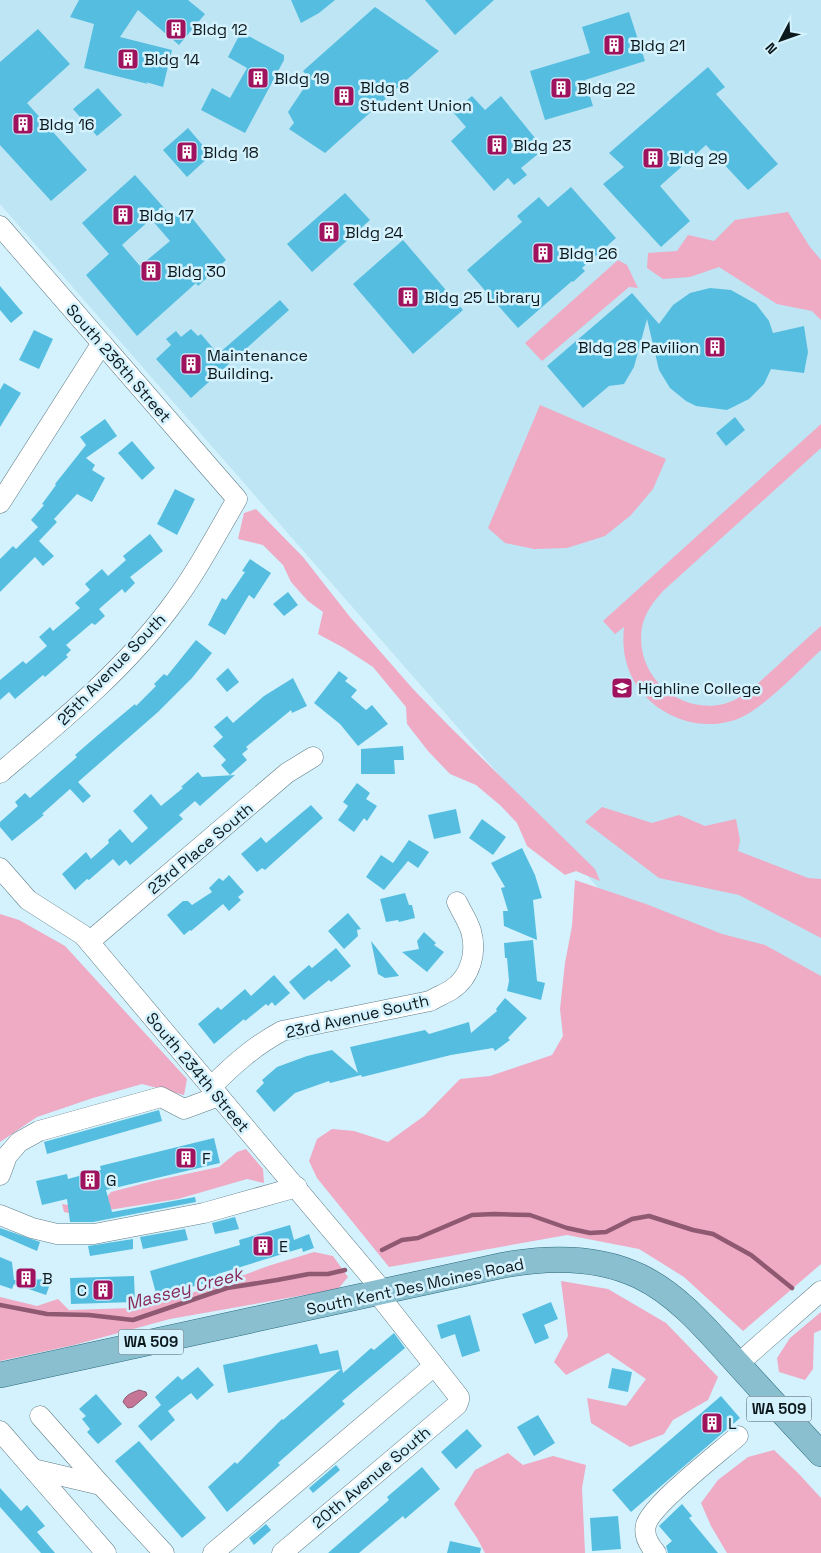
<svg xmlns="http://www.w3.org/2000/svg" width="821" height="1553" font-family="'Space Grotesk',sans-serif">
<style>
.built{fill:#bee5f4}
.green{fill:#efaac4}
.water{fill:#c57595;stroke:#8e5971}
.lines{fill:none;stroke-linecap:round;stroke-linejoin:round}
.stream{stroke:#8e5971;stroke-width:4.5}
.building{fill:#55bee0;fill-rule:evenodd}
.minor-casing{stroke:#607c86;stroke-width:21}
.major-casing{stroke:#2c697c;stroke-width:26}
.minor{stroke:#fff;stroke-width:20}
.major{stroke:#8abfd0;stroke-width:25}
.labels{text-anchor:middle;stroke-width:5;stroke-linejoin:round;paint-order:stroke}
.shield{fill:#d3f2fd;stroke:#485960;stroke-width:1}
.shield-label{font-size:15px;font-weight:bold;fill:#0d181c}
.poi-label{font-size:16px;fill:#0d181c;stroke:#d3f2fd;text-anchor:start}
.street-label{font-size:16px;fill:#0d181c;stroke:#d3f2fd}
.water-label{font-size:18px;font-style:italic;fill:#8a2a58;stroke:#d3f2fd}
</style>
<rect width="100%" height="100%" fill="#d3f2fd"/>
<polygon class="built" points="0,0 821,0 821,1143 0,204"/>
<g class="green">
<polygon points="788,212 810,247 821,260 821,320 812,311 777,304 719,267 690,277 663,279 647,268 648,253 677,251 688,235 714,241 735,220"/>
<polygon points="618,260 627,265 638,288 629,287 542,361 525,343"/>
<polygon points="540,405 666,459 653,489 631,515 605,536 567,548 534,549 505,543 488,528"/>
<path d="M821,424v24l-158,143c-10,11 -18,22 -21,36 -8,47 35,88 82,77 21,-6 36,-23 52,-37 15,-14 30,-28 45,-41v24c-22,20 -54,55 -79,67 -46,21 -104,-7 -116,-56 -3,-11 -3,-23 -2,-34l-9,7 -12,-13z"/>
<polygon points="256,509 303,557 350,617 413,689 449,726 595,869 600,881 576,871 565,875 527,846 517,823 501,806 476,785 450,774 428,751 407,724 406,707 373,667 344,648 318,634 323,612 308,601 291,582 283,565 263,545 238,539 244,513"/>
<polygon points="602,807 652,823 679,815 705,826 736,819 740,840 738,851 808,878 821,879 821,938 739,895 659,878 585,822"/>
<polygon points="575,880 646,904 722,934 765,945 821,976 821,1264 743,1331 684,1277 639,1249 567,1235 389,1267 317,1178 309,1161 317,1139 332,1129 354,1131 388,1142 424,1116 460,1079 490,1076 552,1055 563,1036 560,1009 565,963 572,926"/>
<polygon points="0,914 19,920 65,946 187,1079 184,1095 142,1084 93,1098 37,1117 0,1142"/>
<polygon points="246,1149 263,1169 264,1183 247,1179 178,1199 77,1215 64,1212 62,1204 74,1206 104,1200 111,1192 153,1181 219,1167 237,1152"/>
<polygon points="314,1252 333,1256 348,1277 338,1289 170,1319 74,1345 0,1361 0,1297 37,1306 58,1299 69,1310 132,1308 146,1301 175,1298 223,1283 231,1271 244,1275 268,1266"/>
<polygon points="561,1281 608,1289 666,1323 718,1377 708,1400 673,1420 664,1434 630,1447 591,1423 587,1398 626,1406 646,1379 608,1353 566,1375 554,1362 568,1336"/>
<polygon points="821,1312 821,1330 814,1333 813,1369 805,1380 779,1372 777,1358 790,1338"/>
<polygon points="774,1450 798,1473 821,1498 821,1553 727,1553 711,1526 701,1503 718,1480 748,1457"/>
<polygon points="508,1453 523,1465 553,1456 586,1465 582,1488 585,1553 485,1553 477,1538 454,1504 475,1470"/>
</g>
<path class="water" d="M139,1390l7,2 1,3 -14,12 -5,1 -5,-6c3,-8 9,-9 16,-12z"/>
<g class="lines">
<g class="stream">
<polyline points="382,1250 402,1240 418,1238 472,1215 494,1214 530,1215 567,1228 590,1233 606,1232 632,1219 649,1216 693,1230 713,1234 751,1255 792,1288"/>
<polyline points="0,1305 47,1314 89,1315 133,1320 227,1288 277,1280 309,1274 328,1274 345,1270"/>
</g>
</g>
<g class="building">
<polygon points="79,0 188,0 205,14 179,45 138,10 120,37 172,50 163,87 146,82 148,84 84,68 94,24 70,17"/>
<polygon points="291,0 335,0 319,13 301,23"/>
<polygon points="425,0 494,0 455,35"/>
<polygon points="375,7 439,51 325,153 289,129 294,123 288,112 310,79 303,71"/>
<polygon points="629,12 645,61 585,80 593,106 545,120 530,71 590,53 582,27"/>
<polygon points="38,29 70,64 27,103 87,170 51,201 0,145 0,62"/>
<polygon points="241,32 284,55 284,60 245,133 201,110 212,88 230,98 247,68 228,57"/>
<polygon points="708,67 725,87 716,94 778,164 748,190 706,145 660,186 690,221 661,247 603,184 624,167 609,153"/>
<polygon points="98,88 122,115 97,136 73,109"/>
<polygon points="472,96 485,110 501,96 544,149 521,168 527,175 514,185 508,178 494,191 451,141 466,127 453,112"/>
<polygon points="188,128 211,155 187,177 163,150"/>
<path d="M135,175l38,43 11,-10 42,52 -28,26 -2,-3 -59,53 -51,-61 23,-21 -27,-31zM151,219l19,22 -30,25 -18,-21z"/>
<polygon points="571,187 616,238 582,268 585,271 573,282 572,281 518,328 467,270 522,222 517,216 539,197 548,207"/>
<polygon points="345,193 370,220 312,272 287,244"/>
<polygon points="403,240 463,310 413,354 353,284"/>
<polygon points="0,286 23,313 11,323 0,310"/>
<polygon points="710,288 731,290 756,304 769,321 773,333 804,326 808,352 804,373 771,369 764,384 749,399 727,410 696,406 686,401 670,388 659,370 647,319 634,367 624,384 609,386 583,408 547,366 632,293 659,324 673,305 690,293"/>
<polygon points="280,300 289,310 191,398 156,359 171,345 166,339 176,331 181,337 191,329 198,336 201,334 218,354"/>
<polygon points="34,330 53,339 39,369 19,360"/>
<polygon points="4,383 21,393 0,427 0,390"/>
<polygon points="735,417 745,430 726,446 716,433"/>
<polygon points="105,419 117,436 86,458 95,465 92,470 105,478 92,502 77,494 54,519 57,522 39,541 54,556 43,566 35,557 0,592 0,559 13,546 16,549 38,527 31,520 44,505 42,504 56,485 55,484 86,445 80,437"/>
<polygon points="132,441 155,468 142,480 118,453"/>
<polygon points="175,489 195,499 177,535 157,524"/>
<polygon points="150,534 163,551 130,577 135,583 125,593 122,589 99,609 105,616 95,625 92,623 66,645 71,650 66,655 68,657 45,677 43,675 15,699 9,692 0,700 0,680 23,661 26,664 47,646 39,637 50,627 53,631 80,608 75,603 90,590 85,584 102,569 108,576 126,560 123,556"/>
<polygon points="250,559 271,573 254,599 249,595 225,635 208,625 222,598 226,600 245,572 242,571"/>
<polygon points="288,592 298,605 284,616 273,604"/>
<polygon points="196,640 212,653 192,678 158,712 78,782 91,796 83,803 70,789 42,814 44,815 12,841 0,827 0,822 18,806 15,802 25,793 30,798 77,757 75,755 98,735 135,704 136,706 156,686 154,684 164,674 167,676"/>
<polygon points="228,668 239,682 227,692 216,679"/>
<polygon points="339,671 348,678 345,681 357,690 351,697 366,710 372,705 388,724 358,746 340,724 314,703"/>
<polygon points="293,678 307,706 292,713 291,710 246,747 248,749 242,754 247,760 230,775 221,765 226,760 213,746 223,737 214,727 227,716 233,723 264,696"/>
<polygon points="403,746 404,760 394,760 395,774 361,774 361,749"/>
<polygon points="198,772 202,777 235,775 200,806 195,801 179,815 183,819 130,865 126,860 119,866 113,859 89,880 87,879 75,890 62,874 86,852 91,859 109,843 108,840 120,829 132,843 148,828 133,811 151,794 161,806 183,788 181,787"/>
<polygon points="357,783 370,793 366,799 377,806 367,821 364,818 354,832 338,820 348,806 343,802"/>
<polygon points="311,805 323,818 265,870 262,868 257,872 241,854 261,837 266,843"/>
<polygon points="456,809 461,833 434,839 428,815"/>
<polygon points="482,819 506,837 493,855 469,838"/>
<polygon points="409,840 429,852 418,868 408,861 384,890 366,877 381,855 393,863"/>
<polygon points="522,848 535,875 542,898 533,900 537,940 504,926 503,911 508,911 501,888 505,887 491,863"/>
<polygon points="229,875 244,892 238,897 241,900 229,911 223,904 191,931 190,930 184,935 167,915 183,901 188,901 192,905 212,892 209,888 219,878 223,881"/>
<polygon points="405,893 409,905 412,905 415,918 399,922 398,920 386,922 380,899"/>
<polygon points="348,913 361,929 357,930 358,936 344,949 328,931"/>
<polygon points="424,932 436,943 434,945 444,952 427,972 402,952 419,949 417,941"/>
<polygon points="533,940 537,981 545,983 541,1000 507,991 509,981 507,958 505,958 504,943"/>
<polygon points="371,941 399,976 385,978 378,974"/>
<polygon points="336,948 351,966 331,982 329,980 304,1000 289,982 309,965 312,968"/>
<polygon points="274,975 290,993 275,1006 272,1002 268,1006 266,1004 245,1021 244,1019 214,1044 198,1024 218,1007 221,1010 245,989 251,996"/>
<polygon points="505,998 527,1018 508,1038 510,1040 495,1051 493,1048 451,1055 362,1077 361,1075 330,1083 329,1081 295,1093 274,1112 256,1091 264,1083 262,1080 277,1067 307,1056 332,1050 358,1073 350,1047 425,1030 429,1034 469,1022 471,1033 497,1011 496,1009"/>
<polygon points="159,1110 162,1121 47,1154 44,1142"/>
<polygon points="214,1138 220,1163 106,1190 112,1212 195,1197 196,1202 93,1222 70,1222 67,1199 42,1205 36,1181 67,1174 68,1179 101,1170 100,1166"/>
<polygon points="235,1217 239,1229 215,1234 212,1223"/>
<polygon points="290,1225 294,1240 309,1234 314,1248 303,1252 302,1248 218,1274 219,1279 157,1297 150,1271 240,1245 239,1240"/>
<polygon points="0,1228 40,1242 37,1251 0,1235"/>
<polygon points="185,1229 188,1240 143,1249 140,1237"/>
<polygon points="133,1239 133,1249 90,1256 88,1246"/>
<polygon points="0,1257 12,1262 14,1280 52,1279 46,1295 14,1284 12,1289 0,1285"/>
<polygon points="134,1276 135,1302 71,1304 70,1278"/>
<polygon points="551,1302 558,1319 544,1325 549,1338 535,1344 522,1314"/>
<polygon points="470,1315 480,1351 462,1357 455,1334 441,1339 437,1325"/>
<polygon points="394,1333 405,1348 342,1401 345,1404 278,1463 280,1465 227,1512 208,1487 235,1462 237,1464 282,1419 283,1420 341,1369 228,1393 223,1365 317,1344 320,1354 338,1350 343,1373 371,1348 374,1350"/>
<polygon points="198,1367 214,1385 197,1400 191,1393 168,1411 175,1420 151,1441 138,1426 161,1405 155,1397 178,1376 182,1380"/>
<polygon points="612,1368 632,1372 628,1392 608,1388"/>
<polygon points="96,1394 122,1424 98,1444 87,1432 90,1429 82,1419 86,1416 79,1409"/>
<polygon points="721,1396 740,1418 631,1512 612,1490"/>
<polygon points="538,1415 555,1443 534,1456 517,1427"/>
<polygon points="467,1429 482,1446 456,1469 441,1452"/>
<polygon points="139,1441 206,1518 182,1538 115,1461"/>
<polygon points="336,1465 340,1470 313,1493 309,1488"/>
<polygon points="422,1467 440,1489 405,1519 403,1516 359,1553 328,1553 389,1500 387,1497"/>
<polygon points="0,1488 21,1511 27,1505 45,1526 37,1532 55,1553 41,1553 0,1507"/>
<polygon points="682,1504 692,1516 689,1518 718,1553 668,1553 666,1546 672,1541 659,1526"/>
<polygon points="618,1516 621,1549 592,1551 590,1518"/>
<polygon points="266,1524 271,1530 254,1545 249,1538"/>
<polygon points="450,1541 481,1548 480,1553 447,1553"/>
</g>
<g class="lines">
<g class="minor-casing">
<g id="minor">
<path d="M0,226l237,273c-22,38 -42,76 -68,110 -47,63 -110,114 -169,164"/>
<polyline points="0,503 102,343"/>
<polyline points="0,868 28,900 83,935 89,942 377,1284 381,1298 459,1397 459,1400 457,1405 282,1553"/>
<polyline points="89,942 287,773 313,757"/>
<path d="M211,1087c22,-22 43,-41 71,-56l148,-30c7,-4 14,-7 21,-11 20,-13 26,-38 20,-59 -3,-10 -10,-20 -14,-29"/>
<polyline points="0,1175 7,1156 19,1142 39,1131 161,1097 184,1109 219,1096"/>
<polyline points="0,1215 32,1228 57,1234 94,1234 204,1213 297,1187"/>
<polyline points="738,1364 821,1291"/>
<polyline points="40,1416 101,1485"/>
<polyline points="0,1431 106,1553"/>
<polyline points="33,1469 101,1485 164,1553"/>
<polyline points="213,1553 434,1366"/>
<path d="M656,1553c-7,-8 -13,-17 -10,-28 5,-20 74,-73 92,-89"/>
</g>
</g>
<g class="major-casing">
<path id="major" d="M0,1375l504,-110c44,-8 93,-9 135,11 40,19 70,56 99,88 27,30 55,60 83,90"/>
</g>
<use href="#minor" class="minor"/>
<use href="#major" class="major"/>
</g>
<defs>
<g id="building-square" transform="scale(1.125)"><rect x="-9" y="-9" width="18" height="18" rx="4" fill="#9e125e" stroke="#d3f2fd"/><path d="M-4-6H4V6H1V3H-1V6H-4ZM-2.5-4.3h1.7v1.8h-1.7ZM.8-4.3h1.7v1.8H.8ZM-2.5-1h1.7V.8h-1.7ZM.8-1h1.7V.8H.8Z" fill="#fff"/></g>
<g id="university-square" transform="scale(1.125)"><rect x="-9" y="-9" width="18" height="18" rx="4" fill="#9e125e" stroke="#d3f2fd"/><path d="M0-5L7-2L0 1L-7-2ZM-4 1L0 2.5L4 1V4Q0 6-4 4Z" fill="#fff"/></g>
</defs>
<g fill-rule="evenodd">
<use href="#building-square" x="176" y="29"/>
<use href="#building-square" x="614" y="45"/>
<use href="#building-square" x="128" y="59"/>
<use href="#building-square" x="258" y="78"/>
<use href="#building-square" x="561" y="88"/>
<use href="#building-square" x="344" y="96"/>
<use href="#building-square" x="23" y="124"/>
<use href="#building-square" x="497" y="145"/>
<use href="#building-square" x="187" y="152"/>
<use href="#building-square" x="653" y="158"/>
<use href="#building-square" x="123" y="215"/>
<use href="#building-square" x="329" y="232"/>
<use href="#building-square" x="543" y="253"/>
<use href="#building-square" x="151" y="271"/>
<use href="#building-square" x="408" y="297"/>
<use href="#building-square" x="715" y="347"/>
<use href="#building-square" x="191" y="364"/>
<use href="#university-square" x="622" y="688"/>
<use href="#building-square" x="186" y="1158"/>
<use href="#building-square" x="90" y="1180"/>
<use href="#building-square" x="263" y="1246"/>
<use href="#building-square" x="26" y="1278"/>
<use href="#building-square" x="103" y="1290"/>
<use href="#building-square" x="712" y="1423"/>
</g>
<g class="labels">
<g class="shield">
<rect x="118.5" y="1329.5" width="65" height="25" rx="4"/>
<rect x="746.5" y="1396.5" width="65" height="25" rx="4"/>
</g>
<g class="shield-label">
<text x="151" y="1347">WA 509</text>
<text x="779" y="1414">WA 509</text>
</g>
<g class="poi-label">
<text x="192" y="35">Bldg 12</text>
<text x="630" y="51">Bldg 21</text>
<text x="144" y="65">Bldg 14</text>
<text x="274" y="84">Bldg 19</text>
<text x="360" y="93">Bldg 8<tspan x="360" dy="18">Student Union</tspan></text>
<text x="577" y="94">Bldg 22</text>
<text x="39" y="130">Bldg 16</text>
<text x="513" y="151">Bldg 23</text>
<text x="203" y="158">Bldg 18</text>
<text x="669" y="164">Bldg 29</text>
<text x="139" y="221">Bldg 17</text>
<text x="345" y="238">Bldg 24</text>
<text x="559" y="259">Bldg 26</text>
<text x="167" y="277">Bldg 30</text>
<text x="424" y="303">Bldg 25 Library</text>
<text x="699" y="353" text-anchor="end">Bldg 28 Pavilion</text>
<text x="207" y="361">Maintenance<tspan x="207" dy="18">Building.</tspan></text>
<text x="638" y="694">Highline College</text>
<text x="202" y="1164">F</text>
<text x="106" y="1186">G</text>
<text x="279" y="1252">E</text>
<text x="42" y="1284">B</text>
<text x="87" y="1296" text-anchor="end">C</text>
<text x="728" y="1429">L</text>
</g>
<g class="street-label">
<text transform="translate(119 363) rotate(49)" y="6">South 236th Street</text>
<text transform="translate(111 669) rotate(-46)" y="6">25th Avenue South</text>
<text transform="translate(200 848) rotate(-40)" y="6">23rd Place South</text>
<text transform="translate(357 1016) rotate(-13)" y="6">23rd Avenue South</text>
<text transform="translate(198 1072) rotate(50)" y="6">South 234th Street</text>
<text transform="translate(415 1286) rotate(-12)" y="6">South Kent Des Moines Road</text>
<text transform="translate(371 1477) rotate(-40)" y="6">20th Avenue South</text>
</g>
<g class="water-label">
<text transform="translate(184 1289) rotate(-15)" y="6">Massey Creek</text>
</g>
</g>
<g transform="translate(781 40) rotate(229)" stroke="#d3f2fd" stroke-width="4" paint-order="stroke">
<path d="M0-4L9 19L0 12L-9 19Z" fill="#0d181c"/>
<text y="-8" font-size="14" font-weight="bold" text-anchor="middle" fill="#0d181c">N</text>
</g>
</svg>
